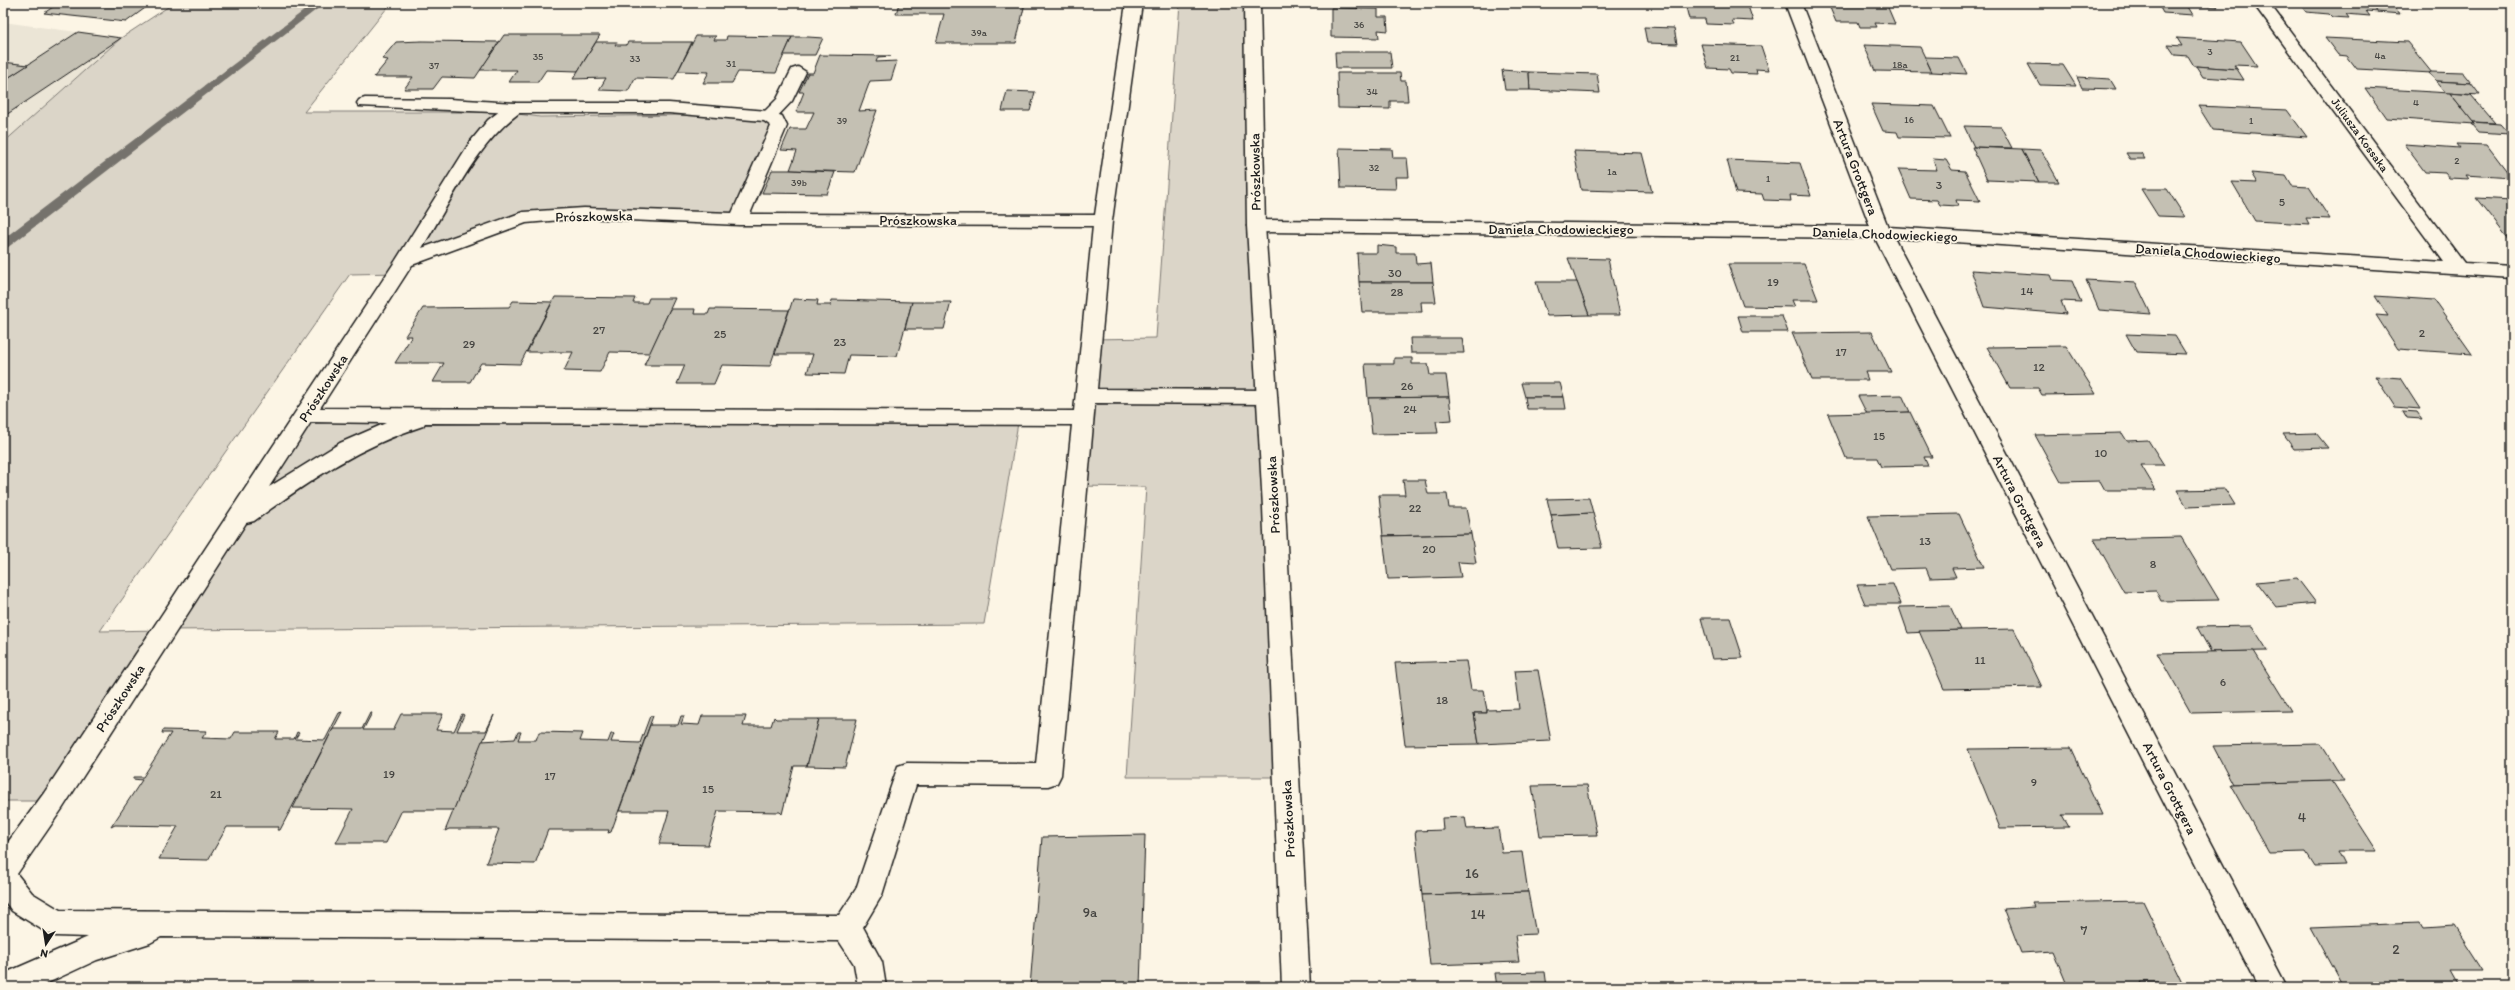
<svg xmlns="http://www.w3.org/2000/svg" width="2515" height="990" font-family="Itim,sans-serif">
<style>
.built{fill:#ebe5d6}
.green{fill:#dbd5c8;stroke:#7c7872}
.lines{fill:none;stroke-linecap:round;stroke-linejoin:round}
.stream{fill:#75726c;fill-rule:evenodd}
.building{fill:#c4c0b3;stroke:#1c1c1c}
.service-casing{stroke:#1c1c1c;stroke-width:3}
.minor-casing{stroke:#1c1c1c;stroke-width:3}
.secondary-casing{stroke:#1c1c1c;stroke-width:3}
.service{fill:#fcf5e5;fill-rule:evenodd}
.minor{fill:#fcf5e5;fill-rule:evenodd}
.secondary{fill:#fcf5e5;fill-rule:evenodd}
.labels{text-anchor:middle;stroke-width:3.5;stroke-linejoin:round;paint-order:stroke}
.far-number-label{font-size:10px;fill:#464542}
.far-street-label{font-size:12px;fill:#1c1c1c;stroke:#fcf5e5}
.number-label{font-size:12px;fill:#464542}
.street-label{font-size:14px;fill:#1c1c1c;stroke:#fcf5e5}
.near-number-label{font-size:14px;fill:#464542}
</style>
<rect width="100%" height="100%" fill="#fcf5e5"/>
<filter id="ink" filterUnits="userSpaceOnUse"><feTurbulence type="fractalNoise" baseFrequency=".025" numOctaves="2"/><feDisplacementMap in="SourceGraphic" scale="8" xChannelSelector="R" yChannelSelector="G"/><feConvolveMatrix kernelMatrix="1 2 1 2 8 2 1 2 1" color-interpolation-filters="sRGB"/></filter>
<g filter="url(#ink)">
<polygon class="built" points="3,22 121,38 3,143"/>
<g class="green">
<polygon points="174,3 391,3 304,112 503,112 540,117 758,114 776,120 739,219 584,213 523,218 405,261 399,273 350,274 100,631 164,630 306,415 1019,417 984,624 165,630 53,801 3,801 3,143 121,38"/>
<polygon points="1180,3 1252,3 1286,777 1127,777 1146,487 1077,486 1091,339 1156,338"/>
</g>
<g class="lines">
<polygon class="stream" points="314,3 325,3 7,248 3,249 3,239"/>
</g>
<g class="building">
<polygon points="59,3 152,3 126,22 44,13"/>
<polygon points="899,3 1025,3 1016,43 936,43 944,14 896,14"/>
<polygon points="1685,3 1747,3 1753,21 1732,20 1734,25 1706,24 1705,19 1689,19"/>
<polygon points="1828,3 1886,3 1895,24 1875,23 1877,27 1860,27 1858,22 1836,22"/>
<polygon points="2158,3 2215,3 2218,7 2158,4"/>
<polygon points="2299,3 2372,3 2379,12 2366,11 2370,16 2346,14 2349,18 2332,17 2329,14 2306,12"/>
<polygon points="2372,3 2392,3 2400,14 2377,12"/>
<polygon points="2158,4 2187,5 2193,15 2163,13"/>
<polygon points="1331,8 1378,9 1378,17 1387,17 1388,31 1378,30 1379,38 1331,37"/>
<polygon points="1644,27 1674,28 1677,44 1647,43"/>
<polygon points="78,32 121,38 3,117 3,81"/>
<polygon points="504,35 600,35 578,71 546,70 538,82 509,82 517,70 480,70"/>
<polygon points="696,36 716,36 714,40 726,40 727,36 792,37 776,73 738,72 732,83 703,83 709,72 678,71"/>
<polygon points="792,37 808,37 823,38 815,55 784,55"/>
<polygon points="2177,38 2241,42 2257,66 2234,65 2237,69 2194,66 2188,56 2175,55 2168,45 2182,46"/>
<polygon points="2325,38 2407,42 2432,73 2357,69 2347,56 2338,55"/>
<polygon points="396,42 422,41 499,42 475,78 442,77 433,89 404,89 413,77 374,77 388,60 382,59"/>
<polygon points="596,42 617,42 615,45 626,45 628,42 692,42 674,79 635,78 628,91 599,90 606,78 573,79"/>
<polygon points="1701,44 1761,46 1769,70 1756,69 1757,74 1731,73 1729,69 1708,68"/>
<polygon points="1864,45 1920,47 1932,72 1875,71"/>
<polygon points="1335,52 1390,52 1392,68 1336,68"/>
<polygon points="820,55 891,56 878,57 876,62 897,61 891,80 870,81 859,111 877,110 855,172 790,170 797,151 781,150 790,129 806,129 814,112 796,112 804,92 799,92 808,73 813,73"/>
<polygon points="1925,57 1959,58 1967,74 1932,72"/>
<polygon points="3,62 28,65 3,81"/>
<polygon points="2028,64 2063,65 2076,86 2040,85"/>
<polygon points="2196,66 2237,69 2244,80 2203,77"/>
<polygon points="1502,70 1529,72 1530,90 1505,90"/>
<polygon points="1529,72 1597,74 1600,93 1530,90"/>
<polygon points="2431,72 2463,73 2471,83 2436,81 2429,73"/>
<polygon points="1337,73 1400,73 1401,81 1406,81 1408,101 1390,101 1390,109 1338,108"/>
<polygon points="2077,77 2110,79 2116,89 2082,88"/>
<polygon points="2436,81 2471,83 2480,95 2446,93"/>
<polygon points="2365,88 2450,93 2475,124 2386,118"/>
<polygon points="1007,91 1035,92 1030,111 1002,111"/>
<polygon points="2450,93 2471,95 2495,123 2473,122"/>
<polygon points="1871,104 1934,106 1950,138 1899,137 1897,132 1883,131"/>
<polygon points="2198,106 2287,110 2307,137 2213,130"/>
<polygon points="2473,122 2500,124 2509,134 2479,132 2472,124 2475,124"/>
<polygon points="1964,126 2001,127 2012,148 1974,147"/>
<polygon points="2404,144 2460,148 2457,144 2487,145 2512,178 2466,175 2469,179 2449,178 2445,173 2425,172"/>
<polygon points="1972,147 2022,149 2039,182 1987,180"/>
<polygon points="1339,148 1392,149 1393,158 1407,158 1409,177 1395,177 1396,189 1341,188"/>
<polygon points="2022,149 2041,150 2059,182 2039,182"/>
<polygon points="1574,151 1642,153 1652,192 1581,190"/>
<polygon points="2126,153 2141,153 2145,159 2130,159"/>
<polygon points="1933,159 1946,160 1952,170 1965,171 1980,201 1956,200 1958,206 1940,205 1937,200 1911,199 1898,169 1937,170"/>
<polygon points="1727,160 1800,163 1811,196 1790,195 1791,201 1764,200 1762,194 1736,193"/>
<polygon points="772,170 790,170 835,172 827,194 762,193"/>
<polygon points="2251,173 2286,176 2292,186 2309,187 2330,219 2306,218 2309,224 2255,221 2232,182 2257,183"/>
<polygon points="2141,189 2167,189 2185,217 2158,216"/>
<polygon points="2476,198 2512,200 2512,237 2507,237"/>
<polygon points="1377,245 1396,247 1396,253 1415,253 1416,264 1431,263 1433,282 1359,282 1357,253 1377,253"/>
<polygon points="1568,258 1608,259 1620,315 1589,315"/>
<polygon points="1728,264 1804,264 1818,300 1792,300 1795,307 1743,306"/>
<polygon points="1971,270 2051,275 2053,280 2072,281 2081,302 2061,301 2066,314 1984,307"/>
<polygon points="2086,280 2136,283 2151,314 2099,310"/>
<polygon points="1359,282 1433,282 1436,302 1421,302 1422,312 1362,312"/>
<polygon points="1536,282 1577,282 1589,315 1547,316"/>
<polygon points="2375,296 2434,300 2472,354 2398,349 2376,315 2388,316"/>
<polygon points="555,297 635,298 633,303 647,303 649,298 675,298 650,353 610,352 600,372 564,371 573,352 527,352"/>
<polygon points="793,299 818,300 817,305 831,305 832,300 912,302 897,356 849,355 844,374 807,373 813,354 775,354"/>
<polygon points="513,301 552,302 520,364 481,363 470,382 433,382 444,363 395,363 412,336 405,336 423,308 509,307"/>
<polygon points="912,302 951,302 944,329 905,329"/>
<polygon points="670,309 695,309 694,314 708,314 710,309 789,310 770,366 722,365 714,384 677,384 685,365 644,365"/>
<polygon points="1738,316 1782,316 1788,332 1743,332"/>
<polygon points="1872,332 1891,372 1865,372 1868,380 1812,380 1792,333"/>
<polygon points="2126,334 2175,336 2186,354 2136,352"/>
<polygon points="1410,338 1462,338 1464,353 1411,353"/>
<polygon points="2066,346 2096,394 2042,395 2038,388 2010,388 1987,347"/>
<polygon points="1394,358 1412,358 1412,364 1428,364 1430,375 1446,375 1449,397 1368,398 1365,364 1394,364"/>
<polygon points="2375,376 2400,378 2420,409 2395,407"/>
<polygon points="1521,383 1560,383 1564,397 1525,397"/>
<polygon points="1902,395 1910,412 1867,414 1858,396"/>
<polygon points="1449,397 1452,420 1436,421 1438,433 1372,434 1368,398"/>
<polygon points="1525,397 1564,397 1566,409 1527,409"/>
<polygon points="2403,411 2417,412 2422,419 2407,418"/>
<polygon points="1910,412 1932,457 1924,457 1928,466 1881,467 1877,458 1846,458 1828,414"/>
<polygon points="2122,433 2127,441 2148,440 2164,465 2141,465 2156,490 2105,490 2100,481 2061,482 2035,435"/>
<polygon points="2316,433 2328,448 2294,449 2283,434"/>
<polygon points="1403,480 1425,480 1428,494 1447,494 1449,508 1466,508 1471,534 1383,536 1379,495 1405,495"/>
<polygon points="2225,489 2235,505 2187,507 2177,490"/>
<polygon points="1589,498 1593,513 1551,515 1547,499"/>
<polygon points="1593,513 1602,548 1558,549 1551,515"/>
<polygon points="1959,514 1984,567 1952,568 1956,577 1930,578 1926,568 1890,569 1868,516"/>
<polygon points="1471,534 1476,563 1458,562 1461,577 1388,579 1383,536"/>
<polygon points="2181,537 2219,600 2161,601 2156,591 2124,592 2094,539"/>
<polygon points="2297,578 2316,603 2276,607 2257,582"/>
<polygon points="1893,584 1901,604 1865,604 1857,585"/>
<polygon points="1950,606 1961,630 1908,633 1899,607"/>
<polygon points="1701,618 1730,618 1743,658 1712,659"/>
<polygon points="2252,626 2268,651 2211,652 2197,627"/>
<polygon points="2014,629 2042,687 1944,689 1919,631"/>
<polygon points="2254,651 2291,711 2191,713 2157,653"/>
<polygon points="1466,661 1471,690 1483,690 1487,710 1487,713 1474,713 1479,744 1405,745 1395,663"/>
<polygon points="1538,670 1551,741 1479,744 1474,713 1487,713 1487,710 1519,709 1514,671"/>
<polygon points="342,712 280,830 277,830 279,827 227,827 208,860 159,859 178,826 115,825 111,827 142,780 133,779 133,777 143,777 171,733 162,733 163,730 207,731 202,738 231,739 235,732 279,732 275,739 294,739 297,732 299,733 295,739 325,740 339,713"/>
<polygon points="370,713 372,713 363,730 393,730 401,714 443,714 436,730 454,731 462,714 464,715 457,731 486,731 494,715 454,810 402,810 386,843 336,843 353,809 293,808 333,729 362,729"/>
<polygon points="650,716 653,716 611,832 608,833 609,830 548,830 535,864 486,863 499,829 449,829 445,831 482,741 515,739 518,732 521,732 518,740 536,740 539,732 583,733 580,741 608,742 611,734 614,734 611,742 640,743"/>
<polygon points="681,716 684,716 681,724 699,725 702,716 746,716 743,726 771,726 774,717 776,719 819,719 807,766 794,766 782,814 780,812 718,811 708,845 659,844 669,811 619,811 650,725 678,725"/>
<polygon points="819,719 857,719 845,767 807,766"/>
<polygon points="2321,744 2344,781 2233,784 2213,746"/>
<polygon points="2071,748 2102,815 2062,815 2069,827 2000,828 1968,749"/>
<polygon points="2332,781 2377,851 2338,851 2345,865 2315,866 2306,852 2269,853 2230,784"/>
<polygon points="1587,785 1597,835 1540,836 1532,786"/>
<polygon points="1465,817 1467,829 1498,828 1502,853 1522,852 1528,892 1422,895 1415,831 1443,830 1442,818"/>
<polygon points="1145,835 1140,987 1030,987 1042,837"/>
<polygon points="1528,892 1536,934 1515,935 1519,962 1430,965 1422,895"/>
<polygon points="2143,901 2182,982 2141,982 2144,987 2068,987 2053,951 2021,953 2004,909 2034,907 2032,903"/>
<polygon points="2420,923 2423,928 2454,926 2483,971 2450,971 2459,987 2343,987 2310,927"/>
<polygon points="1545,972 1547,987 1497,987 1495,973"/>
</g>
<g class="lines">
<g class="service-casing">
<g id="service">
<polygon points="798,67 806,72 792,101 774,120 762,120 760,116 777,99 792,69"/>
<polygon points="365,98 449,99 515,103 523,108 515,113 359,106 357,103 359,100"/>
</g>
</g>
<g class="minor-casing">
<g id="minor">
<path d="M1126,3h16l-30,218 -15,168 170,1 7,2 3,5 -3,5 -7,2 -172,-1 -34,372 -4,8 -9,3 -132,-1 -34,110 -19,32 19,35 4,25h-28l-4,-23 -15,-23 -678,-4 -11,6 -53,17 -58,27h-36v-13l85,-37 -32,-1 -10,-4 -34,-21 -9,-12v-50l41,-56 352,-533 74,-118 18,-22 21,-16 6,-1h154l99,8 14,5 5,10 -37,88 345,1zM519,113h150l95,8 7,5 -39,87 -148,-5 -61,4 -101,36c29,-46 53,-102 97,-135zM584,218l155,7 354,1 -19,185 -754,-3 92,-143 114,-42zM311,422l75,1 -46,20 -71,44zM425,423l647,2 -36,339 -129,-1 -9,3 -42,123 -17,26 -779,-5 -28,-17 -15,-19 45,-65 184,-286 8,-2c53,-39 106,-75 169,-95z"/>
<polygon points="1785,3 1801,3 1888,227 2444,262 2253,3 2269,3 2464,263 2512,266 2512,278 1894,238 2287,987 2258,987 1875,238 1256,232 1250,230 1247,226 1250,222 1256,220 1870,226"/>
</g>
</g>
<g class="secondary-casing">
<polygon id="secondary" points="1244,3 1260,3 1265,226 1285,507 1310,987 1282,987 1263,507 1247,226"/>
</g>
<use href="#service" class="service"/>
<use href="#minor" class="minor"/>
<use href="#secondary" class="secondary"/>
</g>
</g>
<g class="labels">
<g class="far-number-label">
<text x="1359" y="28">36</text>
<text x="979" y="36">39a</text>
<text x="2210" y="55">3</text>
<text x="2380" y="59">4a</text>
<text x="538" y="60">35</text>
<text x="1735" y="61">21</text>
<text x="635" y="62">33</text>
<text x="731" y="67">31</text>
<text x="1900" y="68">18a</text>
<text x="434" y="69">37</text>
<text x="1372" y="95">34</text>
<text x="2416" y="106">4</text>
<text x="1909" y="123">16</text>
<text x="842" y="124">39</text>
<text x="2251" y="124">1</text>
<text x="2457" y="164">2</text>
<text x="1374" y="171">32</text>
<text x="1612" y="175">1a</text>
<text x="1768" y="182">1</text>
<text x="799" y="186">39b</text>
</g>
<g class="far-street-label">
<text transform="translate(2360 135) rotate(54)" y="4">Juliusza Kossaka</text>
</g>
<g class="number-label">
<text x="1939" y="189">3</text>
<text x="2282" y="206">5</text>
<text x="1395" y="277">30</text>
<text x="1773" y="286">19</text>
<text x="2027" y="295">14</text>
<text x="1397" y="296">28</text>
<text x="599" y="334">27</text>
<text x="2422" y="337">2</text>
<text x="720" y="338">25</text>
<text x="840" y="346">23</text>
<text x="469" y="348">29</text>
<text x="1841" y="356">17</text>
<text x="2039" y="371">12</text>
<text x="1407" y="390">26</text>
<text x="1410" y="413">24</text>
<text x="1879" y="440">15</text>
<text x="2101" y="457">10</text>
<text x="1415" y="512">22</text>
<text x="1925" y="545">13</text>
<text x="1429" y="553">20</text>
<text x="2153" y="568">8</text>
<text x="1980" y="664">11</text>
<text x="2223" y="686">6</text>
<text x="1442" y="704">18</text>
<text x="389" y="778">19</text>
<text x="550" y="780">17</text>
<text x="2034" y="786">9</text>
<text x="708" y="793">15</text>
<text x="216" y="798">21</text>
</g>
<g class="street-label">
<text transform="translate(1856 167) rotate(69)" y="5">Artura Grottgera</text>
<text transform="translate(1255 172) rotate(-91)" y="5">Prószkowska</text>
<text transform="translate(594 216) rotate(-1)" y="5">Prószkowska</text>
<text x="918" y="225">Prószkowska</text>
<text x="1561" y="234">Daniela Chodowieckiego</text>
<text transform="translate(1885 234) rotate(2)" y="5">Daniela Chodowieckiego</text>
<text transform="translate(2208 253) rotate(4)" y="5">Daniela Chodowieckiego</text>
<text transform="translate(323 388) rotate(-57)" y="5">Prószkowska</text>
<text transform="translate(1273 495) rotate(-93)" y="5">Prószkowska</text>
<text transform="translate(2020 501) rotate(63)" y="5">Artura Grottgera</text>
<text transform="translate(120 698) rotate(-57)" y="5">Prószkowska</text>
<text transform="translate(2170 788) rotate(63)" y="5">Artura Grottgera</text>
<text transform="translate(1288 819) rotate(-93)" y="5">Prószkowska</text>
</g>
<g class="near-number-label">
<text x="2302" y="822">4</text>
<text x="1472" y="878">16</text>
<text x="1090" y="917">9a</text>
<text x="1478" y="919">14</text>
<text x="2084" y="935">7</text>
<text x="2396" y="954">2</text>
</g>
</g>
<rect width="2515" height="990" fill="none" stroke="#fcf5e5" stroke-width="16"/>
<rect x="8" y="8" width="2499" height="974" fill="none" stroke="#1c1c1c" stroke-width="1.5" filter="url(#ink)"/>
<g transform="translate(46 944) rotate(192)" stroke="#fcf5e5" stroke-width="3" paint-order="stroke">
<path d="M0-3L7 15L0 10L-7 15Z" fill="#1c1c1c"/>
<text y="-6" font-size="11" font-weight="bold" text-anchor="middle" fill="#1c1c1c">N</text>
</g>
</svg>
